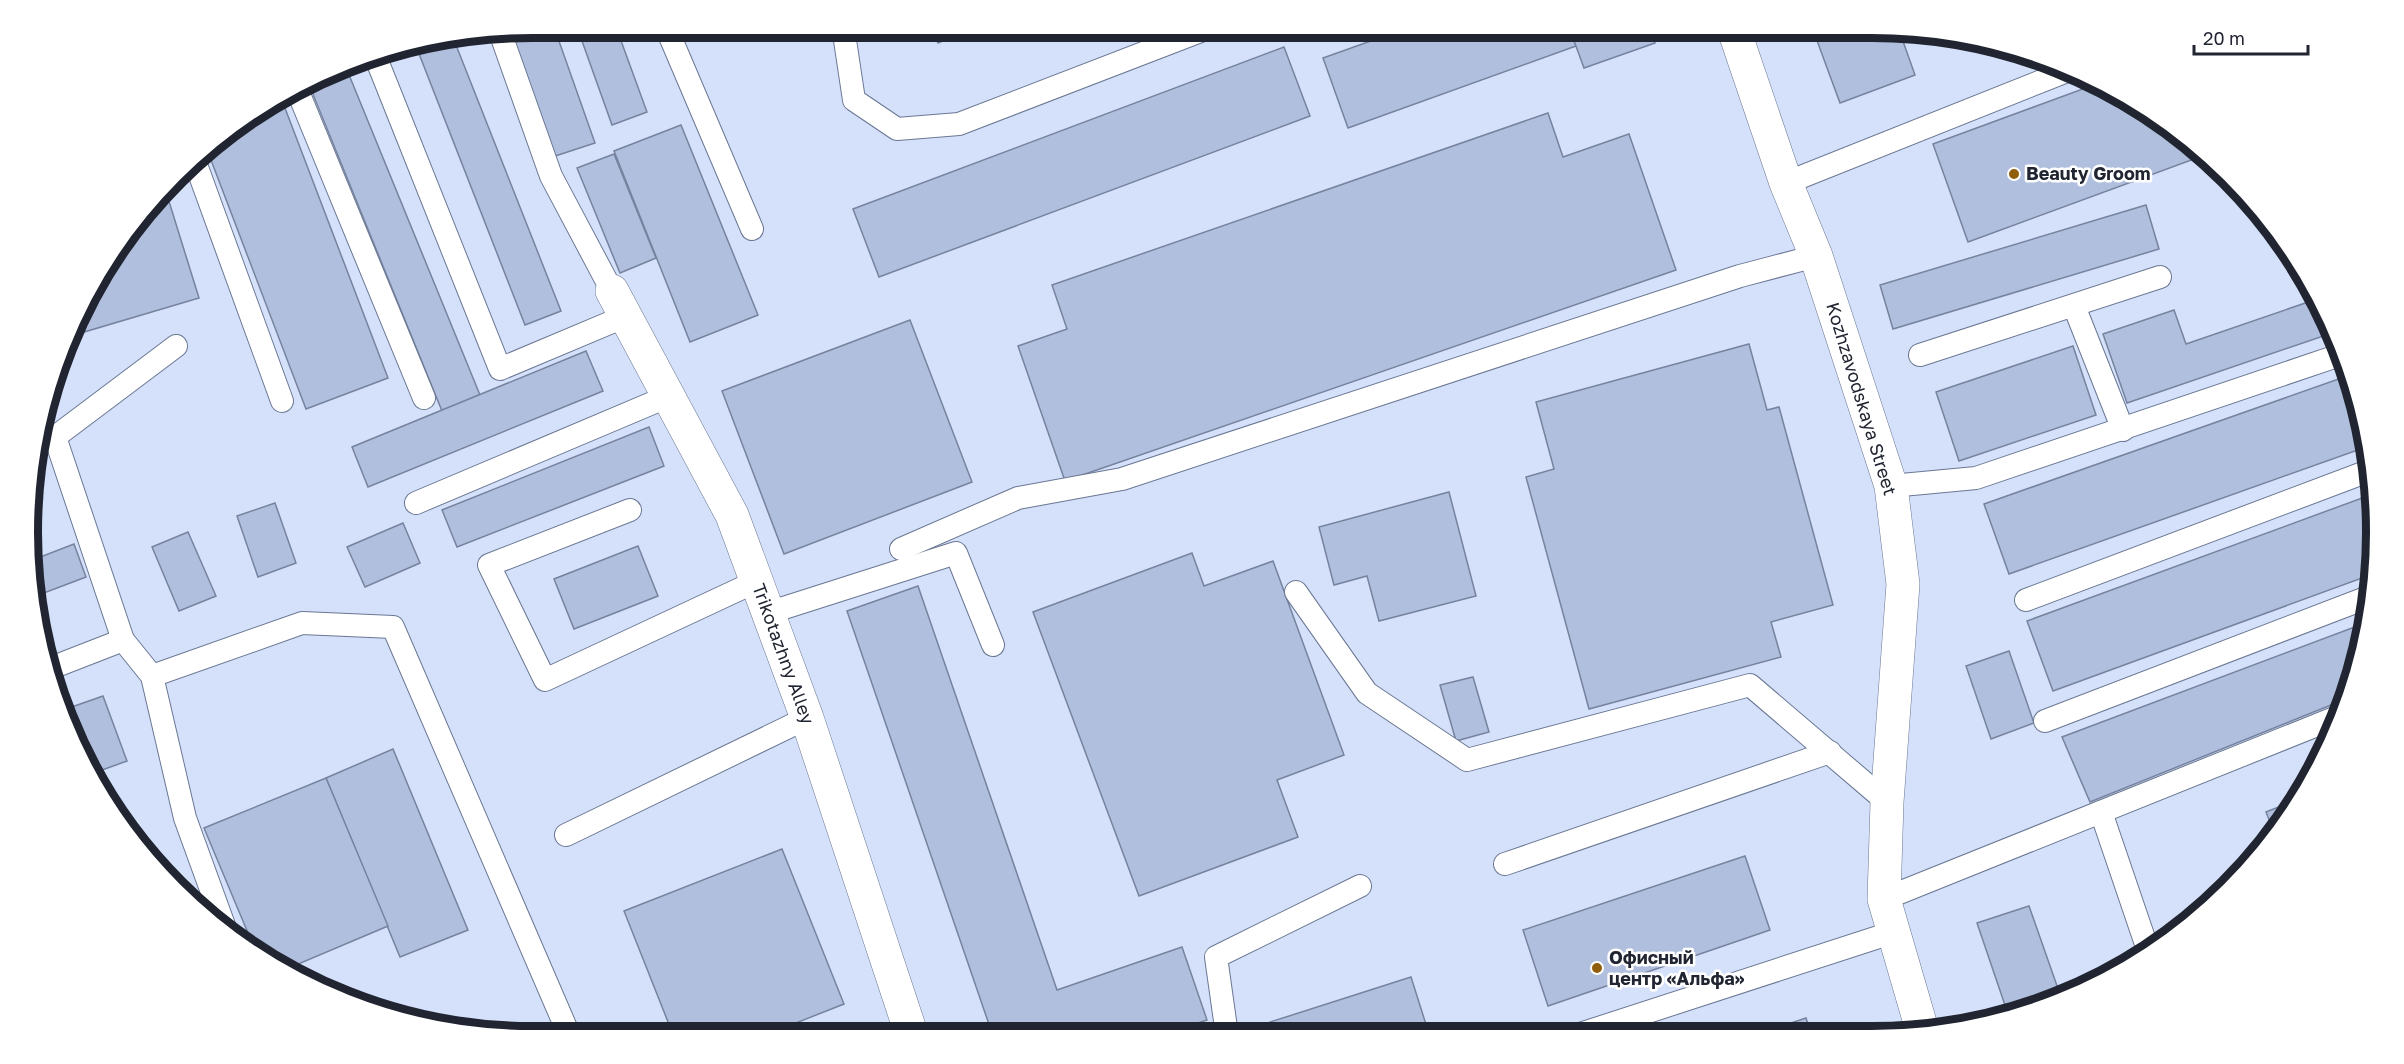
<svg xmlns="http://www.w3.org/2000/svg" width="2404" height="1064" font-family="'Golos Text',sans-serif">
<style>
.building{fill:#b0bfdd;stroke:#76839f;stroke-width:1.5}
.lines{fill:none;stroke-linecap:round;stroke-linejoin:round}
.service-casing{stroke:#6a7793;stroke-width:24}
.minor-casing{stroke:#6a7793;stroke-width:34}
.service{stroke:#fff;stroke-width:22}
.minor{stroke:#fff;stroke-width:33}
.poi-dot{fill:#905f0d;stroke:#fff;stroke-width:2}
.labels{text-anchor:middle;stroke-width:5;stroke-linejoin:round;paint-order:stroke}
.poi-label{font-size:18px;font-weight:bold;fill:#202531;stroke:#fff;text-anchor:start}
.street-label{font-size:18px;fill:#202531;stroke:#fff}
.rim{fill:none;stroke:#202531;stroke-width:8}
</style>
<rect width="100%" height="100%" fill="#d5e1fa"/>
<g class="building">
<polygon points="532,27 554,27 595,143 549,158 505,32"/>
<polygon points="577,27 616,27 647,112 612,125"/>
<polygon points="931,27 977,27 938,43"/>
<polygon points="1410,27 1569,27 1576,46 1348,128 1323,58"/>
<polygon points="1569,27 1649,27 1655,43 1584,68"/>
<polygon points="1812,27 1899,30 1915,75 1840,103"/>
<polygon points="454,40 561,311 525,325 416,46"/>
<polygon points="1284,47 1310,116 879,277 853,209"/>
<polygon points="345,65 480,395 442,411 308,82"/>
<polygon points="2099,83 2152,112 2205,155 1968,242 1933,144"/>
<polygon points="280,95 388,378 306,409 206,147"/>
<polygon points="1548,113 1563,157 1629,134 1676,270 1065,481 1018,346 1067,329 1052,285"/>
<polygon points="681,125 758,315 690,342 614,151"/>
<polygon points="614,154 656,258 620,273 577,168"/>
<polygon points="167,195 199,298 74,335 94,280 163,196"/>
<polygon points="2146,205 2159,249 1893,329 1880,285"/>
<polygon points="2317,299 2335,332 2127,403 2103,334 2174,310 2186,344"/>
<polygon points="910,320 972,482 784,554 722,391"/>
<polygon points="1749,344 1767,410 1779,407 1833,605 1771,622 1781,657 1589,709 1526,477 1554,469 1536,402"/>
<polygon points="2073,346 2096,415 1959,461 1936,392"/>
<polygon points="586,351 603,391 368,487 352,447"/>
<polygon points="2350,375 2369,446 2009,574 1984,504"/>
<polygon points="649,427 664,466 457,547 442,510"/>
<polygon points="1449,492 1476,596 1379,621 1367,576 1334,585 1319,527"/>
<polygon points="2373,494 2377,532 2373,574 2053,691 2027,621"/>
<polygon points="275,503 296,563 258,577 237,516"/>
<polygon points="403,523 420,563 365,587 347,547"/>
<polygon points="188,532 216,596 179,611 152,547"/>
<polygon points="74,544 86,577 36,596 30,561"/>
<polygon points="638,546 658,596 574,629 554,579"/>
<polygon points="1192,553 1204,586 1273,561 1344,755 1277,780 1298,837 1139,896 1033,612"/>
<polygon points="918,586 1057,990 1182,947 1207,1020 1163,1035 993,1036 847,611"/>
<polygon points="2368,622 2346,699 2090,802 2062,737"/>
<polygon points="2009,651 2034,723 1991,739 1966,666"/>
<polygon points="1473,677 1489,732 1456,741 1440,685"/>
<polygon points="103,696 127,761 91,774 66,709"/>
<polygon points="393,749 468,930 400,957 326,778"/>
<polygon points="326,778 388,926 289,968 253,945 204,828"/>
<polygon points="2296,800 2275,835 2266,812"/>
<polygon points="782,849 844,1004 763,1036 674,1037 624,911"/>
<polygon points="1745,856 1770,930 1548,1006 1523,930"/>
<polygon points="2029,906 2062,1000 2008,1014 1977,923"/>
<polygon points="1411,977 1429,1034 1240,1035 1239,1032"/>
<polygon points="1806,1018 1811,1033 1761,1033"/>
</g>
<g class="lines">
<g class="service-casing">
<g id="service">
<polyline points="666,27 752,229"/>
<polyline points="843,27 854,100 897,129 959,124 1211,27"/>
<polyline points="500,32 551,176 612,291"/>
<polyline points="374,53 500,369 626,316"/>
<polyline points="296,87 424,398"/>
<polyline points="194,159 282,401"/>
<polyline points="1786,183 2072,69"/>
<polyline points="2074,306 2123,430"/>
<polyline points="176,346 55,437 123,640 152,676 185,818 225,928"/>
<polyline points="1920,355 2160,277"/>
<polyline points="1891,486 1976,478 2343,354"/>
<polyline points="416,503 669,396"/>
<polyline points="630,510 489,565 545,680 757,581"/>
<polyline points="901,549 1018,498 1122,479 1740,276 1816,256"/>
<polyline points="1296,592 1367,693 1467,760 1750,685 1887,802"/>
<polyline points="2026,600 2371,470"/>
<polyline points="768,613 956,553 993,645"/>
<polyline points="51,668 123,640"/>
<polyline points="152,676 302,623 393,627 570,1037"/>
<polyline points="2045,721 2371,596"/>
<polyline points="2101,812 2148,950"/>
<polyline points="566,835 807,718"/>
<polyline points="1505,864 1830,752"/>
<polyline points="1884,899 2342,715"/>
<polyline points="1580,1034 1894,932"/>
<polyline points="1227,1035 1216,957 1360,886"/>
</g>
</g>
<g class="minor-casing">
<g id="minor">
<polyline points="1733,27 1786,183 1816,256 1891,486 1903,584 1887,802 1884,899 1923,1033"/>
<polyline points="612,291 732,515 807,718 912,1036"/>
</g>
</g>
<use href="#service" class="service"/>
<use href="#minor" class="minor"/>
</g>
<g class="poi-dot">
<circle cx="2014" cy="174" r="6"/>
<circle cx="1597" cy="968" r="6"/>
</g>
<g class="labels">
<g class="poi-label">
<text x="2026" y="180">Beauty Groom</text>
<text x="1609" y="964">Офисный<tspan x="1609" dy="21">центр «Альфа»</tspan></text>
</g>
<g class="street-label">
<text transform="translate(1861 399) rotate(73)" y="6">Kozhzavodskaya Street</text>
<text transform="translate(783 654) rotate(70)" y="6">Trikotazhny Alley</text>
</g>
</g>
<path d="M0 0H2404V1064H0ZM532 38H1872A494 494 0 0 1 2366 532V532A494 494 0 0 1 1872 1026H532A494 494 0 0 1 38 532V532A494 494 0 0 1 532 38Z" fill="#fff" fill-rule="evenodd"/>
<path class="rim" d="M532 38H1872A494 494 0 0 1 2366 532V532A494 494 0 0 1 1872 1026H532A494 494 0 0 1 38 532V532A494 494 0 0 1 532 38Z"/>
<path d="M2194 45v9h114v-9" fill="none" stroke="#202531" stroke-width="3"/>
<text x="2203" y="45" font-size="18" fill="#202531" stroke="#ffffff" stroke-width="4.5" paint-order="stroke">20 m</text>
</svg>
